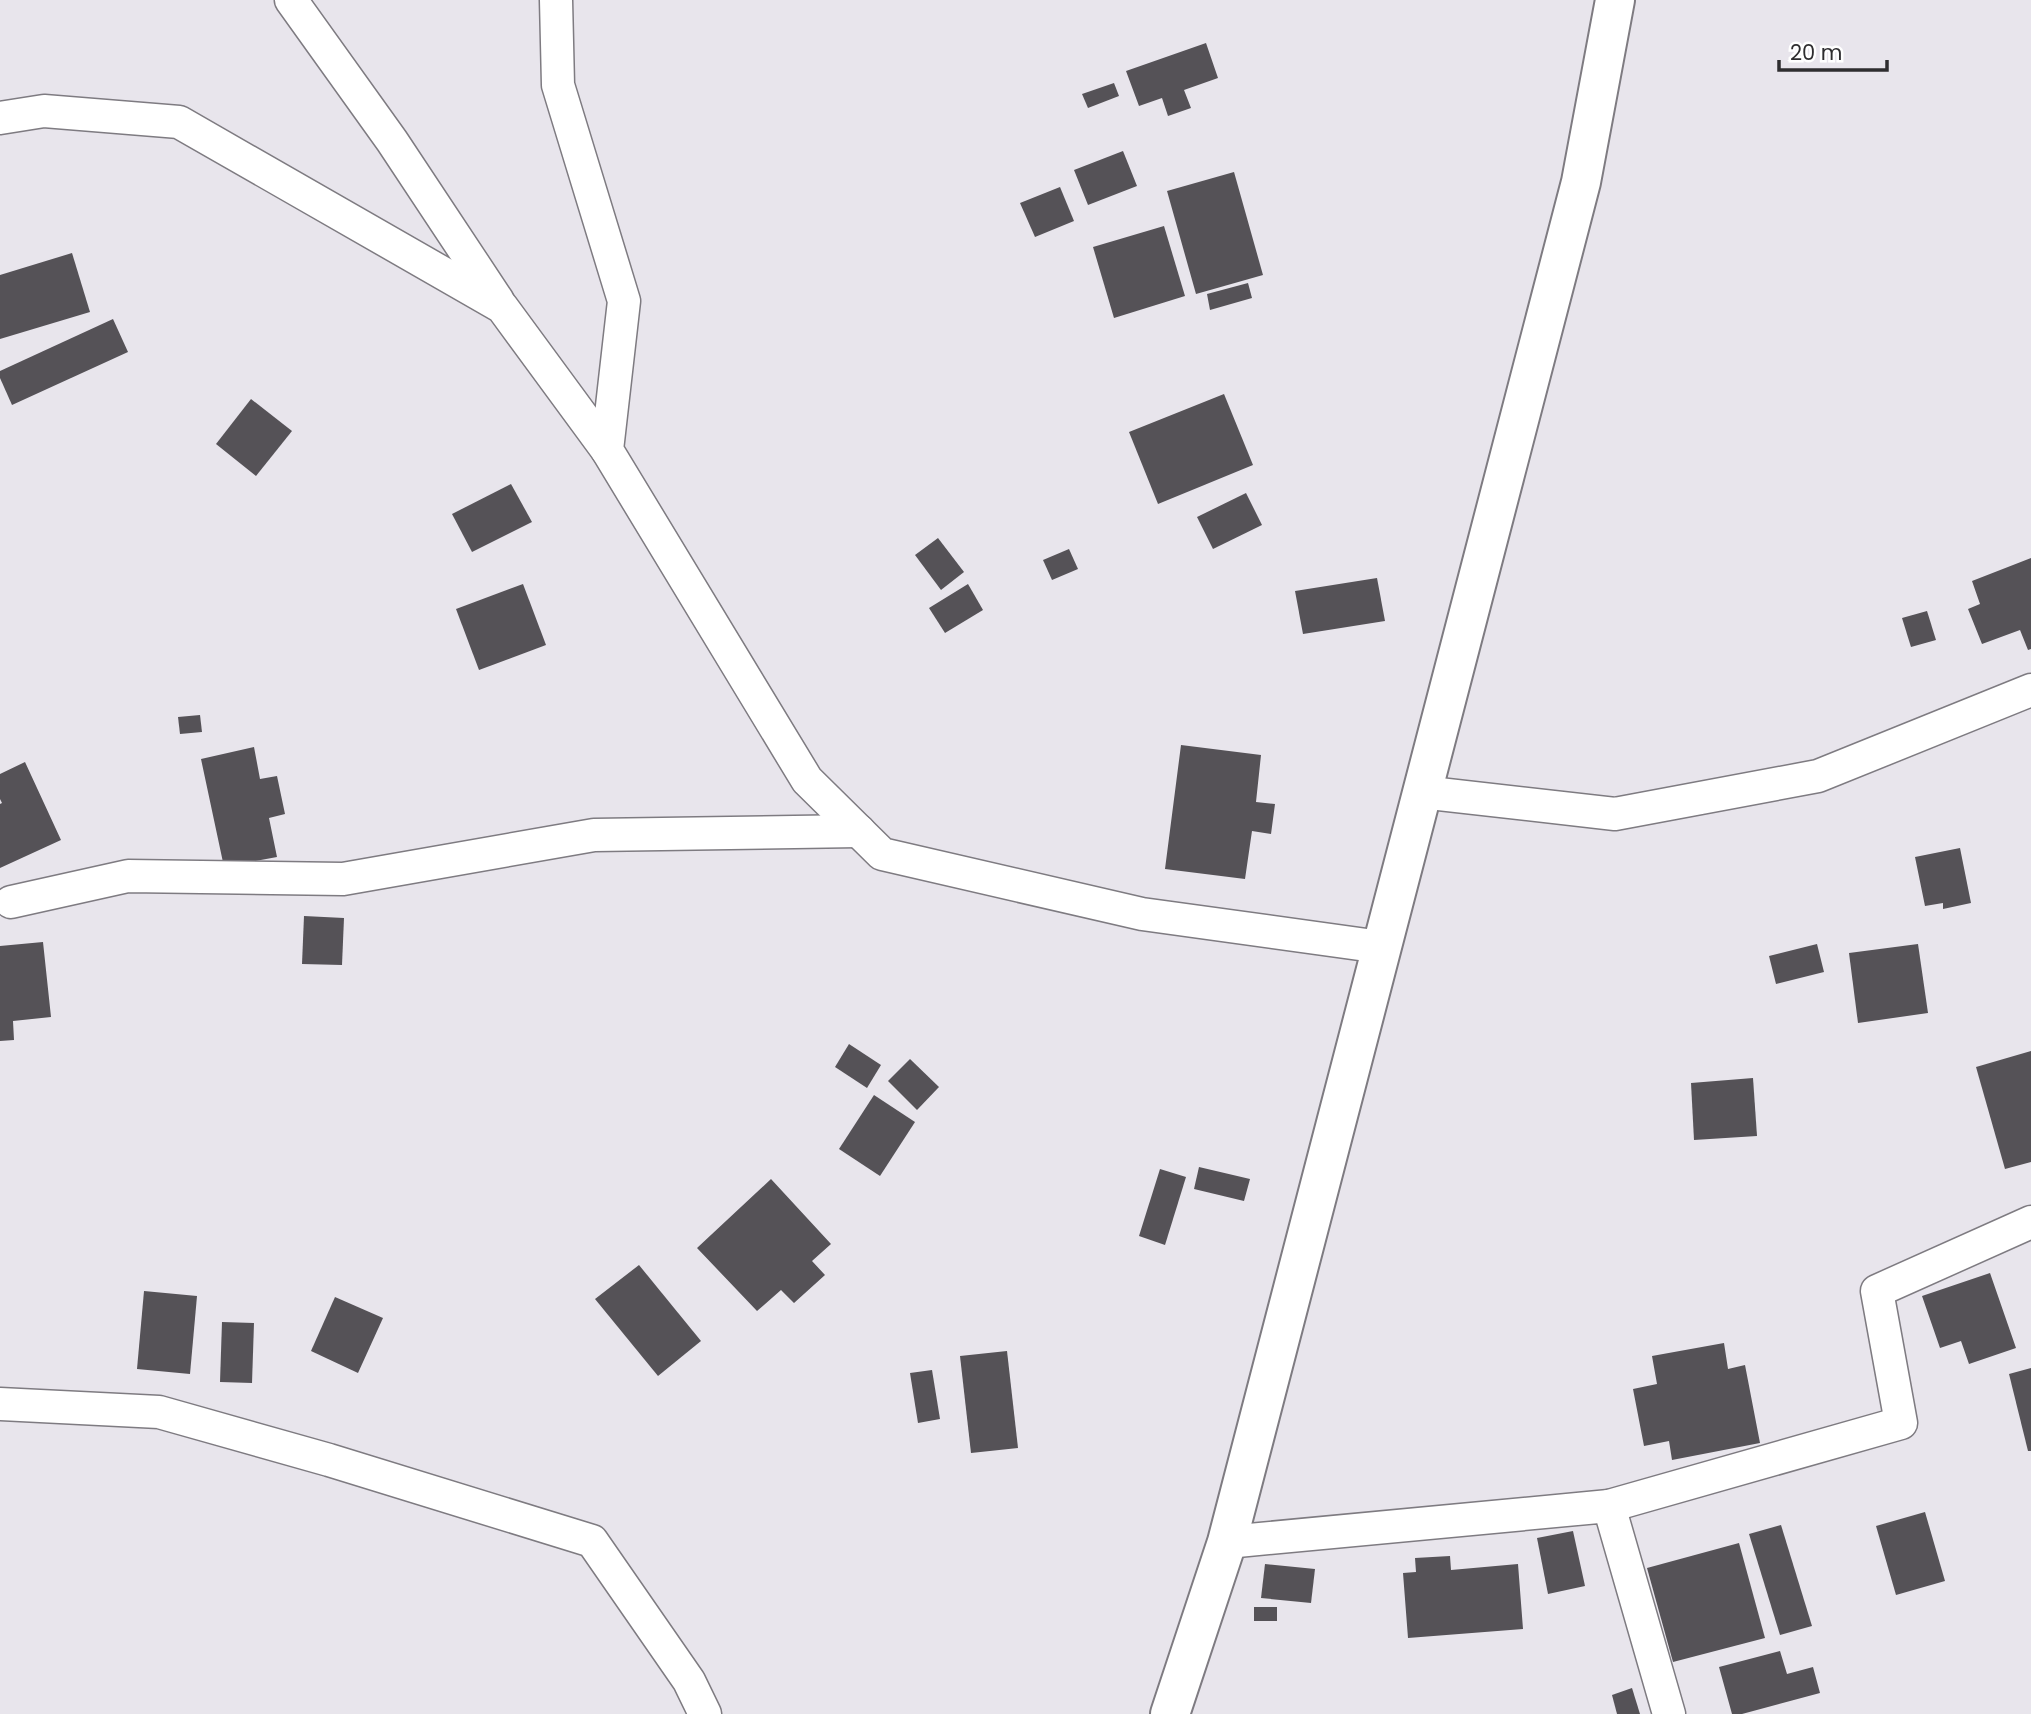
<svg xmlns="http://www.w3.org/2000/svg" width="2031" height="1714" font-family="Poppins,sans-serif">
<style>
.building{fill:#555257}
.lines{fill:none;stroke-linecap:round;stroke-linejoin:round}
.street-casing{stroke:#7e7b81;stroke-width:35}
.secondary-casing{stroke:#7e7b81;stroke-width:42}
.street{stroke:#fff;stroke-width:32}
.secondary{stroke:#fff;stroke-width:38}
</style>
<rect width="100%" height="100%" fill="#e8e5ec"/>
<g class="building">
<polygon points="1206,43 1218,78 1184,90 1191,108 1168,116 1162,98 1139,106 1126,71"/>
<polygon points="1114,83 1119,96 1088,108 1082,94"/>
<polygon points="1123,151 1137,186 1088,205 1074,170"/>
<polygon points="1234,172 1263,275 1196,294 1167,191"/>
<polygon points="1060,187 1074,221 1035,237 1020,203"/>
<polygon points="1164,226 1185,296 1114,318 1093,247"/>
<polygon points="72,253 90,312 0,339 0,275"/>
<polygon points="1248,283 1252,298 1210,310 1207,294"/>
<polygon points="113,319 128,352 12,405 0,378 0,371"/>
<polygon points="1224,394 1253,465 1158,504 1129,432"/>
<polygon points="251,399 292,431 256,476 216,444"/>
<polygon points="511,484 532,522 472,552 452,514"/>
<polygon points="1246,493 1262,525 1213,549 1197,517"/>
<polygon points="938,538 964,572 941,590 915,555"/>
<polygon points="1069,549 1078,569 1052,580 1043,560"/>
<polygon points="2031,558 2031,649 2028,650 2020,630 1982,644 1968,609 1980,604 1972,581"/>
<polygon points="1377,578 1385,621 1303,634 1295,591"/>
<polygon points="523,584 546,645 479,670 456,609"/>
<polygon points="968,584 983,610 945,633 929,608"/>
<polygon points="1927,611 1936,640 1911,647 1902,618"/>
<polygon points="200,715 202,732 180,734 178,717"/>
<polygon points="1181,745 1261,755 1256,802 1275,804 1271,834 1252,831 1245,879 1165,869"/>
<polygon points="254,747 260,779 277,776 285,814 269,818 277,857 224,867 201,759"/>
<polygon points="25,762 61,840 0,868 0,804 2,803 0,799 0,774"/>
<polygon points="1960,848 1971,903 1943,909 1943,903 1925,906 1915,857"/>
<polygon points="304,916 344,918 342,965 302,964"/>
<polygon points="43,942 51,1017 13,1021 14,1040 0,1041 0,946"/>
<polygon points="1817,944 1824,972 1776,984 1769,956"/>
<polygon points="1918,944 1928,1013 1858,1023 1849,953"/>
<polygon points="849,1044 881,1065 867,1088 835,1067"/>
<polygon points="2031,1051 2031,1162 2005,1169 1976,1067"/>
<polygon points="910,1059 939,1087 917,1110 888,1081"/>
<polygon points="1753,1078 1757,1136 1694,1140 1691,1083"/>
<polygon points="874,1095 915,1122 880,1176 839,1149"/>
<polygon points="1199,1167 1250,1179 1244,1201 1194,1189"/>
<polygon points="1160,1169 1186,1177 1165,1245 1139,1236"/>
<polygon points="771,1179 831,1244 812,1261 825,1275 794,1303 781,1290 757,1311 697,1248"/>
<polygon points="639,1265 701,1341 658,1376 595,1299"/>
<polygon points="1990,1273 2016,1348 1969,1364 1961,1341 1940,1348 1922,1296"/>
<polygon points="144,1291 197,1296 190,1374 137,1369"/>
<polygon points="335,1297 383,1318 358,1373 311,1351"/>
<polygon points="222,1322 254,1323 252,1383 220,1382"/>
<polygon points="1724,1343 1728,1369 1745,1365 1760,1443 1672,1460 1669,1441 1644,1446 1633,1389 1657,1384 1652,1356"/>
<polygon points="1007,1351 1018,1448 971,1453 960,1356"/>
<polygon points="2031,1368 2031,1451 2028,1451 2009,1374"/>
<polygon points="932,1370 940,1419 918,1423 910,1373"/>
<polygon points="1925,1512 1945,1581 1896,1595 1876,1526"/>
<polygon points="1781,1525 1812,1626 1780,1635 1749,1534"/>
<polygon points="1573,1531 1585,1586 1548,1594 1537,1538"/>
<polygon points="1739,1543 1765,1638 1673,1662 1647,1568"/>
<polygon points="1450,1556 1451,1570 1518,1564 1523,1629 1408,1638 1403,1573 1416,1572 1415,1558"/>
<polygon points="1265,1564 1315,1569 1311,1603 1261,1598"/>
<rect x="1254" y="1607" width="23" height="14"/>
<polygon points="1780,1651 1787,1674 1813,1667 1820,1693 1742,1714 1732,1714 1719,1667"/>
<polygon points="1632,1688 1640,1714 1617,1714 1612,1695"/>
</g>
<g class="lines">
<g class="street-casing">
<g id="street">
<polyline points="291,0 392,141 498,301"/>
<polyline points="556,0 558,85 624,301 607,450 807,780 882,854 1142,914 1381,947"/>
<polyline points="0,118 44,111 179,122 502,307 607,450"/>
<polyline points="1421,792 1615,814 1818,776 2031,690"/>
<polyline points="11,902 128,876 343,879 594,835 859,831"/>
<polyline points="0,1404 159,1412 329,1460 592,1541 689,1681 705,1714"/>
<polyline points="1609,1506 1901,1423 1877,1291 2031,1222"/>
<polyline points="1227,1542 1609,1506 1669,1714"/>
</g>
</g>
<g class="secondary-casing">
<polyline id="secondary" points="1170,1714 1227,1542 1581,182 1615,0"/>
</g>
<use href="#street" class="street"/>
<use href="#secondary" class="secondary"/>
</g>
<path d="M1779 60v10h108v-10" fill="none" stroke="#2e2d2f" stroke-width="3.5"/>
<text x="1790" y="60" font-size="21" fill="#2e2d2f" stroke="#ffffff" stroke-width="5" paint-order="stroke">20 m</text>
</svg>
